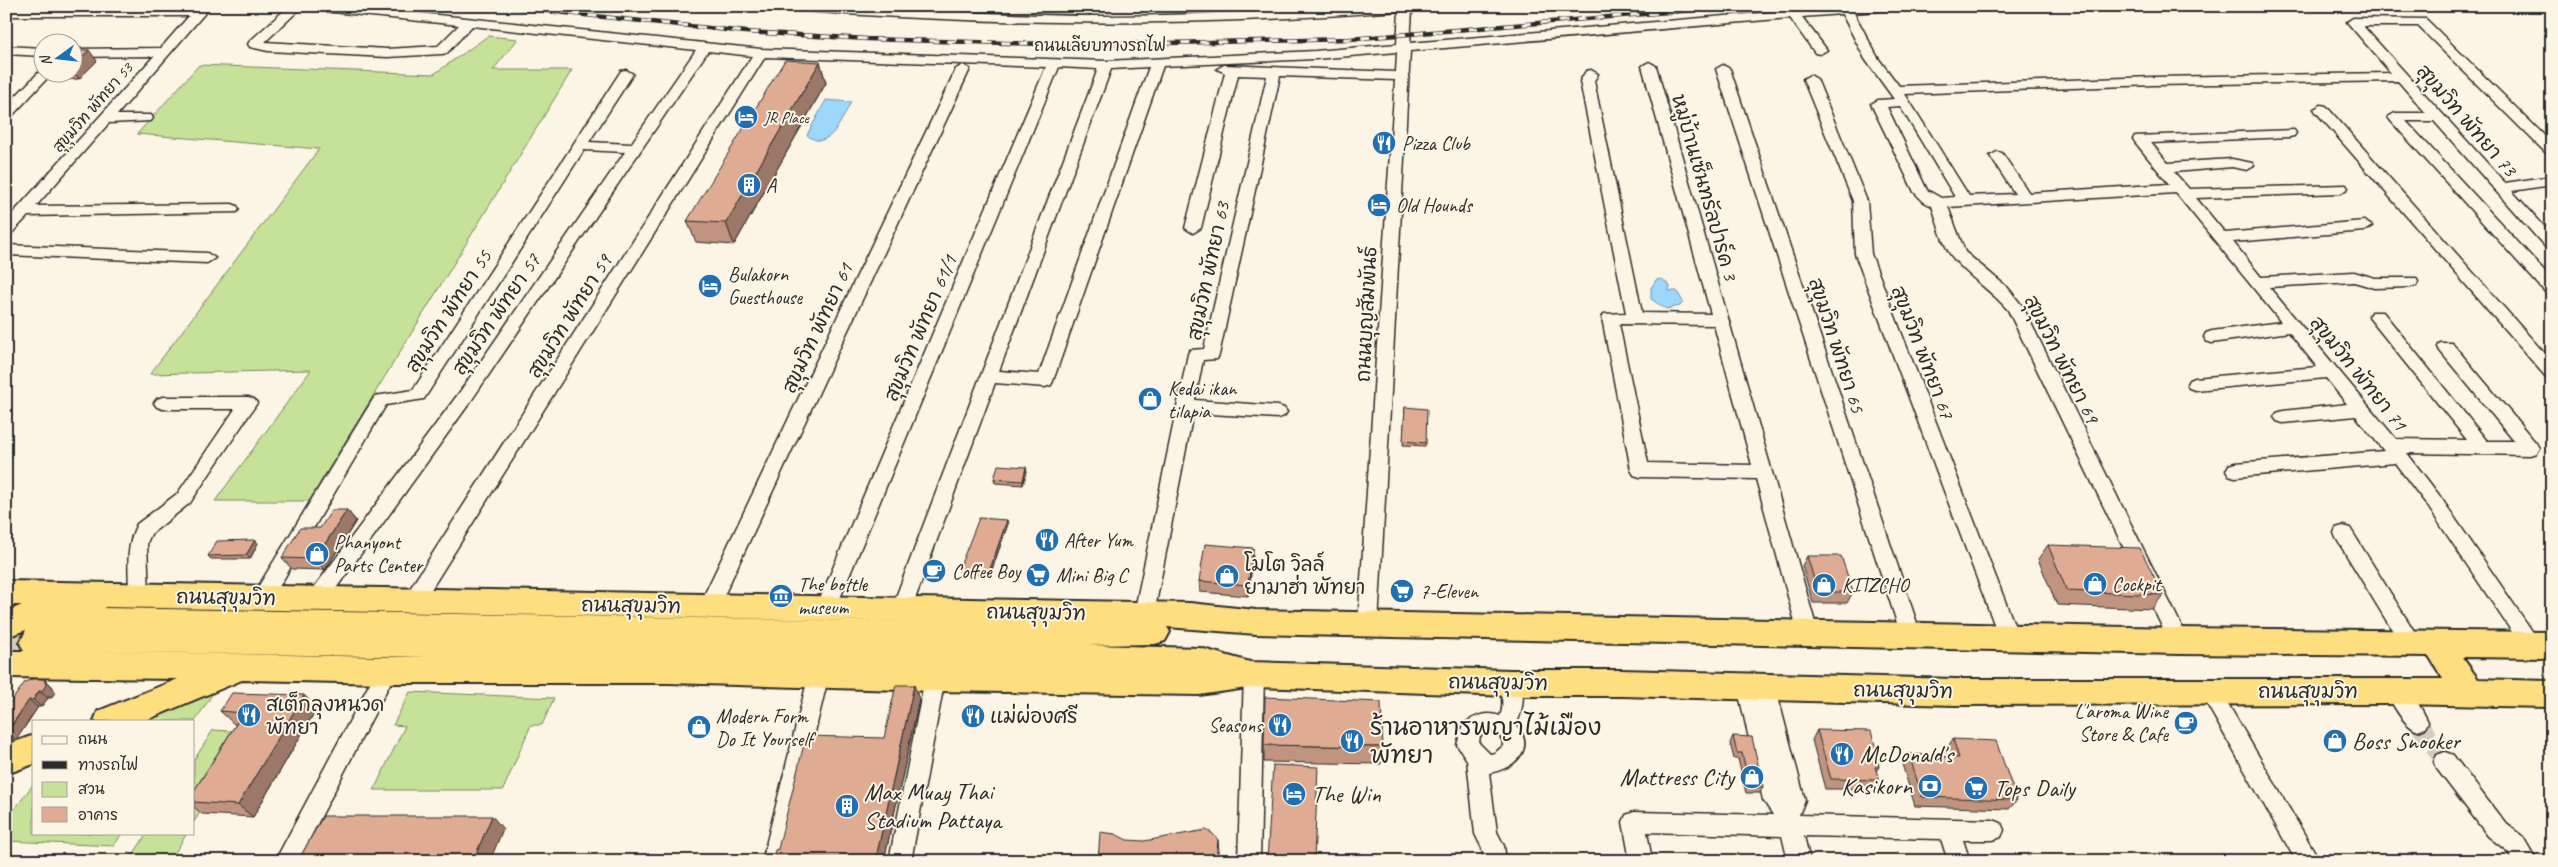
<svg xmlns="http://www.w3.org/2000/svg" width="2558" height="867" font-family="Caveat,'Playpen Sans Thai',sans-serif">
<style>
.green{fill:#c6e198;stroke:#788662}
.water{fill:#9dd7fe;stroke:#6f92aa}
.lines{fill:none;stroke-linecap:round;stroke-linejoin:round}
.minor-tunnel{stroke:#d2cdc0;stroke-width:19;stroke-dasharray:19 10;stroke-linecap:butt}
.highway-tunnel{stroke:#d2cdc0;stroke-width:29;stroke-dasharray:29 14;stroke-linecap:butt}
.minor-casing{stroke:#2b2b2b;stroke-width:3}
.highway-casing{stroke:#2b2b2b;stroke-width:4}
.minor{fill:#fcf5e5;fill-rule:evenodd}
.highway{fill:#fedf80;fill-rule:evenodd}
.rail-casing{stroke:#2b2b2b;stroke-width:4.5}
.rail{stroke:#fcf5e5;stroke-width:3;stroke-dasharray:9;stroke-linecap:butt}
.wall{fill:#c0947e;stroke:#2b2b2b}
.shaded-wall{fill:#9c7867;stroke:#2b2b2b}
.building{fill:#dfac93;stroke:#2b2b2b}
.labels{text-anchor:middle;stroke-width:4;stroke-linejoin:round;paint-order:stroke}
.far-street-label{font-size:16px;fill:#2b2b2b;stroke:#fcf5e5}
.far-poi-label{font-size:16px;fill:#2b2b2b;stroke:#fcf5e5;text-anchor:start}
.street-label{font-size:20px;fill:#2b2b2b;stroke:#fcf5e5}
.poi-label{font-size:20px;fill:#2b2b2b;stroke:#fcf5e5;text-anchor:start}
.near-poi-label{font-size:24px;fill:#2b2b2b;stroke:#fcf5e5;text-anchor:start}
</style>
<rect width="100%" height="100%" fill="#fcf5e5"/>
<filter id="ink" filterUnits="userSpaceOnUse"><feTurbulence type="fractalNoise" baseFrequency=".02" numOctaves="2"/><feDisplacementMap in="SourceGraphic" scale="10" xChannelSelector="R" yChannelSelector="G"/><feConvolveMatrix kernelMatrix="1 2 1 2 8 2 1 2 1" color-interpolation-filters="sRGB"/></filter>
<g filter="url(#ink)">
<g class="green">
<polygon points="904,6 1050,6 1049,9"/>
<polygon points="488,36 518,39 493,70 572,70 309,501 215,501 311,370 150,374 319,149 137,134 199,65 434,74"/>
<polygon points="410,692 554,698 542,725 531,725 503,790 374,790 405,726 393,725"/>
<polygon points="213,693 194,723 194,721 144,721"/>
<polygon points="213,730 250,732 194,822 194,760"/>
<polygon points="34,783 34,833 122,833 114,846 6,841 6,821"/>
<polygon points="147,833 187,833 170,861 129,861"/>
</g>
<g class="water">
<path d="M826,100l25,2c-8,15 -22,52 -44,33z"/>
<polygon points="1662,279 1670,286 1669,291 1677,291 1683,302 1680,306 1666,309 1651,299 1651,288 1656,280"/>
</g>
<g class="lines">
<polyline class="minor-tunnel" points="2418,722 2445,762"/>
<polyline class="highway-tunnel" points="6,637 59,638"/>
<g class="minor-casing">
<g id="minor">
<polygon points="198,6 211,6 117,115 151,115 153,118 151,121 109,123 36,206 232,204 237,206 239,209 237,212 28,216 11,234 6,236 6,221 154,56 72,57 72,49 161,48 189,16 6,16 6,8 196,8"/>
<path d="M289,6h14l-38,36 122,7 51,-3 21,-21 -146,-15 -6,-4h45l409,43 345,12 209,-10 82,-7 2,-33c-203,16 -405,15 -608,-1l-6,-4c106,0 211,10 317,10 107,0 214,-10 321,-10l-11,4 -2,33 430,-37h53l-6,4 -33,3 24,45 21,28 255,-9 237,-4 -44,-51 6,-4 73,1 126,124v12l-5,-1 -129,-128h-55l142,157 47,-7v9l-40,6 40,44v15l-5,-1 -113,-128h-28l146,158v15l-6,-1 -156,-173 -2,-3 7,-4h31l-28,-32 -244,4 -249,9 64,102 46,-2 -25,-38 7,-4 5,1 27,40 140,-9 -34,-42 -2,-3 2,-3 159,-6 2,3 -2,3 -5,1 -138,6 17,20 64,-4 20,4 2,3 -7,4 -15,-3 -58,5 15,17 157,-4 2,3 -7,5 -145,5 29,35 139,-12 8,5 -8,5 -131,11 28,35 93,-5 21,6h41l2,4 -2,4 -6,1 -35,1 -21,-6 -85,5 127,152 71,1 -96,-120 -2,-4 2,-4h12l104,129h27l-74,-90 -2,-4 2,-4h12l84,100 3,5 -3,5 -6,2 -123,-2 32,42 102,149 -3,6 -7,2 -7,-2 -97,-145 -32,-42 -160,14 -6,-2 -3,-5 3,-5 6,-2 149,-12 -28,-35 -73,7 -6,-2 -3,-4 3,-4 6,-2 64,-7 -21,-26 -131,12 -6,-2 -2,-4 2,-4 6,-2 122,-11 -28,-35 -77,11 -6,-2 -2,-4 2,-4 6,-2 69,-9 -105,-129 -228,14 17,45 43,36 15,19 166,334 -3,6 -7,2 -7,-2 -164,-337c-16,-19 -38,-32 -54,-51 -12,-14 -16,-36 -22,-53l-8,-4 -10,-10 -43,-88 7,-4 16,-1 -29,-40 -23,-45 -40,3 25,33 -7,4 -5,-1 -25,-35 -380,33 -32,573 -3,6 -7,2 -7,-2 -3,-6 37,-544 -115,-4 -61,279 -2,4 -14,1 -8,40 83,6 6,2 3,4 -3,4 -6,2 -85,-5 -39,201 -3,6 -7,2 -7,-2 -3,-6 54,-260 2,-4 14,-1 63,-273 -29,-1 -37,153 -8,5 -8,-5 40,-155 -8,-4 7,-4 172,7 1,-20 -82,7 -152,7 -110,315 -2,4 -6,2 -50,-4 -84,227 -3,6 -7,2 -7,-2 -3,-6 207,-541 -39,-2 -223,541 -3,6 -7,2 -7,-2 -3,-6 230,-541 -281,-10 -345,550 -7,2 -7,-2 -3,-6 3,-6 346,-539 -44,-5 -237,350 -147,204 -7,2 -7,-2 -3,-6 3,-6 149,-200 166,-241 -41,-2 -160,249 -38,6 -117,199 -7,2 -7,-2 -3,-6 3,-6 120,-196 38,-6 208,-319 5,-1 7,4 -44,68 42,2 65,-94 -224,-24 -25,27 -5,1 -55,3 -119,-6 -18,-4 -2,-3 2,-3zM1149,67l-110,307 -40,-3 112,-302zM1900,106l55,91 -14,1 -14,-8 -40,-83z"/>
<polygon points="6,46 42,48 42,56 6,54"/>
<path d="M1649,62l7,4 162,567 -3,6 -7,2 -7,-2 -3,-6 -42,-154 -116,-2 -6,-2 -3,-5 -29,-152 2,-4 22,-1 -46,-232 6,-10 5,-1 7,4 -4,7 48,232 69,1 -69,-248zM1619,324l95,1 38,140 -104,-2z"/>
<polygon points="963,65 970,69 719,606 716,612 709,614 702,612 699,606 956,69"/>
<polygon points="1723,65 1730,69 1921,635 1918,641 1911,643 1904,641 1901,635 1716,69"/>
<polygon points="42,69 42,72 53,72 11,117 6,118 6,106"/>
<polygon points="1810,75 1817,79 1867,201 1871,254 2019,637 2016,643 2009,645 2002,643 1999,637 1855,254 1853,201 1803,79"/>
<polygon points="2321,105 2326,106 2552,362 2552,379 2546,377 2316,112 2314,109"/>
<polygon points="6,245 207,253 215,258 207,263 6,255"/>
<path d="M163,397h85l6,2 3,4 -67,100 -39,31 -4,9 2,53 -3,6 -7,2 -7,-2 -3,-6c0,-26 -4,-49 8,-72l41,-31 57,-84h-72l-6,-2 -3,-4 3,-4z"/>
<polygon points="2343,526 2350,528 2419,639 2422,645 2419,651 2412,653 2405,651 2336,538 2334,533 2336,528"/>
<polygon points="387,661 394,664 397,670 298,861 275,861 380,664"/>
<polygon points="819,665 826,668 829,674 784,861 762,861 809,674 812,668"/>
<polygon points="1254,665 1261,668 1264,674 1260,861 1238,861 1244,674 1247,668"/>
<polygon points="935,669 942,672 945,678 911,861 889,861 925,678 928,672"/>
<path d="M1511,674l7,3c8,16 5,33 -2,48 21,24 -2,44 -27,48l8,59 7,14 2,15h-22l-2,-13 -7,-14 -8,-74 -10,-15 6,-21c13,-8 21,-13 37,-8 6,-12 -2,-27 4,-39zM1490,731c8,3 13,5 13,15l-8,7 -5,1 -11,-11 1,-7z"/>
<polygon points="1747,677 1754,680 1756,684 1758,680 1765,677 1772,680 1775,686 1805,800 1799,815 1993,820 2001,823 2004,830 2001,837 1993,840 1963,840 1970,861 1948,861 1941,839 1804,836 1810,861 1788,861 1782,836 1647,832 1652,861 1630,861 1623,822 1626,815 1634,812 1773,815 1763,800 1737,686 1740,680"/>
<polygon points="2210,682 2217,685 2320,861 2296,861 2203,697 2200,691 2203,685"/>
<path d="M2396,682c14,5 26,27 32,40l-3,6 -7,3c-14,-5 -26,-27 -32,-40l3,-6z"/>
<polygon points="2445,752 2453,755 2504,822 2523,837 2537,861 2513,861 2507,851 2488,836 2437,769 2434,762 2437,755"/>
</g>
</g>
<g class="highway-casing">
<g id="highway">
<path d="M6,581l1184,22 66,7 923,18 373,4v26l-90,-1 16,22 74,2v26l-156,-3 -441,1 -333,-9h-111l-257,-9 -55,8 -264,-4 -267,-8h-281l-145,-3 -98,41h-50l4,-10 80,-32 -172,-2v-26h18l-4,-8 6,-13 -20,7v-25l16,-7h-16zM105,607l823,15 -824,-14zM1167,627l89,7 923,20 250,2 14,23h-488l-333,-9h-111l-261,-8 -50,-14 -112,-3 67,-1 10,-3 5,-9zM79,651l349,6h-41z"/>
<polygon points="34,735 34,764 6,774 6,745"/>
</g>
</g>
<use href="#minor" class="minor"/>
<use href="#highway" class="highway"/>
<g class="rail-casing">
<polyline id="rail" points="499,6 746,32 867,39 1080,45 1350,39 1739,6"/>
</g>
<use href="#rail" class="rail"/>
</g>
<g class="wall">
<polygon points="72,50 97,61 79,79 48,80 40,69 42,66 42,72 72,72"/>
<polygon points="820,62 826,83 734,245 696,242 687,221"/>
<polygon points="1405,407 1426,443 1425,446 1403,445"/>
<polygon points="1027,471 1023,485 995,483 994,479"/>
<polygon points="347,510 356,521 325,570 292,569 282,558 320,528"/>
<polygon points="1008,524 990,575 960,573 959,569"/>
<polygon points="255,540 258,543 250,559 211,559 208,556"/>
<polygon points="2048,545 2163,595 2152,609 2057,605 2038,559"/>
<polygon points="1807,556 1853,592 1847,603 1813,603 1802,566"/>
<polygon points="1253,559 1248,596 1200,592 1199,581"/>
<polygon points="44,679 52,686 55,692 51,698 48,698 41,707 38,707 16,740 6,741 6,709"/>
<polygon points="919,699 884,861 777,861 774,856 778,849 884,738"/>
<polygon points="317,708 253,817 202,814 194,807 194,791 236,724 234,724 220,711"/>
<polygon points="1817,730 1878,756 1877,759 1879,767 1876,771 1879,780 1872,789 1825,789 1812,740"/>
<polygon points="1733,736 1763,787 1760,793 1746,793 1738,759 1734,759 1730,743"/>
<polygon points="1953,739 2017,800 2009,809 1915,806 1902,764 1909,754 1948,757 1946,749"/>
<polygon points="1264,745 1383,747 1381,764 1264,762"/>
</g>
<g class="shaded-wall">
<polygon points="89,50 97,61 79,79 72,71 72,67"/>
<polygon points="820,62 826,83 734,245 726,223"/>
<polygon points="1026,467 1027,471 1023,485 1023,481"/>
<polygon points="347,510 356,521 325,570 315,559"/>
<polygon points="1007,520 1008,524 990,575 989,572"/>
<polygon points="255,540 258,543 250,559 246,555"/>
<polygon points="1253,548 1253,559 1248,596 1248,585"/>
<polygon points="44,679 52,686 55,692 51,698 42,691"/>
<polygon points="914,685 919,699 884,861 877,861 876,858"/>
<polygon points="39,691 48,698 41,707 33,700"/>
<polygon points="304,695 317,708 253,817 238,805"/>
<polygon points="29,700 38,707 16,740 7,733"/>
<polygon points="492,816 503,829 490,861 473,861"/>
<polygon points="1218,840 1219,852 1218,861 1216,861"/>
</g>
<g class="building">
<polygon points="72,50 89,50 72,67"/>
<polygon points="785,60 820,62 726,223 687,221"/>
<polygon points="1405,407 1427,409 1426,443 1403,441"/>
<polygon points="998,465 1026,467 1023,481 994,479"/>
<polygon points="332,510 347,510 315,559 282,558 300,528 320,528"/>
<polygon points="979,518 1007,520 989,572 959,569"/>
<polygon points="255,540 246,555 208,556 217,541"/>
<polygon points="1205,544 1253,548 1248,585 1199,581"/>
<polygon points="2048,545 2140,548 2163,595 2067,591"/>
<polygon points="1807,556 1841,556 1853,592 1818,592"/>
<polygon points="32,679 44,679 46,685 42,691 39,691 33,700 29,700 6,733 6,709 25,682"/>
<polygon points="896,685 914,685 876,858 774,856 775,850 778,849 806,736 884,738"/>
<polygon points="232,693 304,695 238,805 194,802 194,791 243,713 220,711"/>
<polygon points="1265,697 1381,702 1383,747 1264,745"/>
<polygon points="1817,730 1871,731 1878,756 1876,756 1879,767 1875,767 1879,780 1831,779"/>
<polygon points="1733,736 1752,737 1763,787 1750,787 1742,753 1737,753"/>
<polygon points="1953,739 1996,741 2017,800 1922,797 1909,754 1959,758"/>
<polygon points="1273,765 1318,767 1314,861 1267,861"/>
<polygon points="323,816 492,816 473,861 298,861"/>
<polygon points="1206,830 1212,833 1218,840 1216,861 1098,861 1100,832 1115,834 1127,840 1144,841"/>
</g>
</g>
<defs>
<g id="hotel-disc" transform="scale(1.25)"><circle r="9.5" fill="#1f6fb2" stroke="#fcf5e5"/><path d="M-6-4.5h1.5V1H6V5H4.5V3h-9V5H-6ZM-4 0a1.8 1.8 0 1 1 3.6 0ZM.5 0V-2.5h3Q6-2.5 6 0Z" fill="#fff"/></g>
<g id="restaurant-disc" transform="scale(1.25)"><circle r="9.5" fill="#1f6fb2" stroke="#fcf5e5"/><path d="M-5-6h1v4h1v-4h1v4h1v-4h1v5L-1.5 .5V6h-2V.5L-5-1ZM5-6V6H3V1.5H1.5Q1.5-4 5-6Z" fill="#fff"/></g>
<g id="building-disc" transform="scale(1.25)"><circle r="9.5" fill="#1f6fb2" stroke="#fcf5e5"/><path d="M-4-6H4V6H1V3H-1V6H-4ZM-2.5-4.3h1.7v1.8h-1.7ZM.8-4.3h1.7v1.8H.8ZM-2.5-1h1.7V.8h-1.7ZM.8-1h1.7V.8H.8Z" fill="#fff"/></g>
<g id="shop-disc" transform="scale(1.25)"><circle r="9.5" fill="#1f6fb2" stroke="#fcf5e5"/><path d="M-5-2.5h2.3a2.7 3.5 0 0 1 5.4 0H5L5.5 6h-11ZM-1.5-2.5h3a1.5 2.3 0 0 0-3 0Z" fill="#fff"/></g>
<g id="cafe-disc" transform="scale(1.25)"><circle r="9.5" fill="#1f6fb2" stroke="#fcf5e5"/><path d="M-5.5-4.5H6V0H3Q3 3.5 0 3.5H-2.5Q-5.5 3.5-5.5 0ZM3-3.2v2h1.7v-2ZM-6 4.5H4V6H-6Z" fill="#fff"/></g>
<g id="supermarket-disc" transform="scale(1.25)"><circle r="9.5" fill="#1f6fb2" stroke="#fcf5e5"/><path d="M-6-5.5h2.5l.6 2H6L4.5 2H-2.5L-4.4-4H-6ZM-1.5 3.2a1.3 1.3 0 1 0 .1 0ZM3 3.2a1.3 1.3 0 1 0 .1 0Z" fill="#fff"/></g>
<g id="museum-disc" transform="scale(1.25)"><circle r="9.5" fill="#1f6fb2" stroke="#fcf5e5"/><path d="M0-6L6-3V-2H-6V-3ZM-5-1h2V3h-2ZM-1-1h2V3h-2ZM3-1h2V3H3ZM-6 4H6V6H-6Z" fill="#fff"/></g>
<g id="bank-disc" transform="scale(1.25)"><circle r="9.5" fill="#1f6fb2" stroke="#fcf5e5"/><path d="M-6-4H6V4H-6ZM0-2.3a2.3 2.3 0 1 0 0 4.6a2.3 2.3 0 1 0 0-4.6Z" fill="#fff"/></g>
</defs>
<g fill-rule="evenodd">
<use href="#hotel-disc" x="746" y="117"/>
<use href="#restaurant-disc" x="1384" y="143"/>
<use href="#building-disc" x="749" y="185"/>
<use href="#hotel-disc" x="1379" y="205"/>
<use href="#hotel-disc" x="710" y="286"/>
<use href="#shop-disc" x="1150" y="399"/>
<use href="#restaurant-disc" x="1047" y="540"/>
<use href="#shop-disc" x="317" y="554"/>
<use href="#cafe-disc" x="934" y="571"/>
<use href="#supermarket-disc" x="1038" y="575"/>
<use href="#shop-disc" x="1227" y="576"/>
<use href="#shop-disc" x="2095" y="584"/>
<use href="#shop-disc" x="1824" y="585"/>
<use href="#supermarket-disc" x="1402" y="591"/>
<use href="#museum-disc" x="781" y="596"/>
<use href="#restaurant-disc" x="249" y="715"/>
<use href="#restaurant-disc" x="973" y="716"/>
<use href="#cafe-disc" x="2186" y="723"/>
<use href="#restaurant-disc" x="1280" y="725"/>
<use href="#shop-disc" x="699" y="727"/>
<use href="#restaurant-disc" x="1352" y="741"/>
<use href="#shop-disc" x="2335" y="741"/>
<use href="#restaurant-disc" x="1842" y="754"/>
<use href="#shop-disc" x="1752" y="777"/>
<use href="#bank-disc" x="1930" y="786"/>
<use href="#supermarket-disc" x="1976" y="788"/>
<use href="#hotel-disc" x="1294" y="794"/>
<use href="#building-disc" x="847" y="806"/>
</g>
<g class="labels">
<g class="far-street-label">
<text x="1100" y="51">ถนนเลียบทางรถไฟ</text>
<text transform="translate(92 107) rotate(-49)" y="6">สุขุมวิท พัทยา 53</text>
</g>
<g class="far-poi-label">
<text x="764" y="123">JR Place</text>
</g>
<g class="street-label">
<text transform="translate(2467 120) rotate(49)" y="7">สุขุมวิท พัทยา 73</text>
<text transform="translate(1705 187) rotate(74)" y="7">หมู่บ้านเซ็นทรัลปาร์ค 3</text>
<text transform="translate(1208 271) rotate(-78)" y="7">สุขุมวิท พัทยา 63</text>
<text transform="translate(448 311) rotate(-57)" y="7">สุขุมวิท พัทยา 55</text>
<text transform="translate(496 314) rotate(-56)" y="7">สุขุมวิท พัทยา 57</text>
<text transform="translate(1366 314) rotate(-87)" y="7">ถนนบุญสัมพันธ์</text>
<text transform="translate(569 316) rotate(-58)" y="7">สุขุมวิท พัทยา 59</text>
<text transform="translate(817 328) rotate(-65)" y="7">สุขุมวิท พัทยา 61</text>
<text transform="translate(920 328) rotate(-67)" y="7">สุขุมวิท พัทยา 61/1</text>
<text transform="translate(1837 345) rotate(72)" y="7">สุขุมวิท พัทยา 65</text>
<text transform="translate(1923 352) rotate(69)" y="7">สุขุมวิท พัทยา 67</text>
<text transform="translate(2062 359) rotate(63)" y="7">สุขุมวิท พัทยา 69</text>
<text transform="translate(2359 373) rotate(51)" y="7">สุขุมวิท พัทยา 71</text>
<text transform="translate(226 597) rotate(1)" y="7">ถนนสุขุมวิท</text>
<text transform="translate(631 605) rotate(1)" y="7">ถนนสุขุมวิท</text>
<text transform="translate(1036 612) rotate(1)" y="7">ถนนสุขุมวิท</text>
<text transform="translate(1498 682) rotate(1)" y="7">ถนนสุขุมวิท</text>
<text transform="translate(1903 690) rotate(1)" y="7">ถนนสุขุมวิท</text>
<text x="2308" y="698">ถนนสุขุมวิท</text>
</g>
<g class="poi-label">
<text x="1402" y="150">Pizza Club</text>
<text x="766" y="192">A</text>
<text x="1396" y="212">Old Hounds</text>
<text x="728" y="281">Bulakorn<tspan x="728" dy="23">Guesthouse</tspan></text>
<text x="1168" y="395">Kedai ikan<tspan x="1168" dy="23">tilapia</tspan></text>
<text x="1064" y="547">After Yum</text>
<text x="334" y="549">Phanyont<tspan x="334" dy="23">Parts Center</tspan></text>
<text x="1244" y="571">โมโต วิลล์<tspan x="1244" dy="23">ยามาฮ่า พัทยา</tspan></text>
<text x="952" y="578">Coffee Boy</text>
<text x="1056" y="582">Mini Big C</text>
<text x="798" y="591">The bottle<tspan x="798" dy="23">museum</tspan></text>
<text x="2112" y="591">Cockpit</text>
<text x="1842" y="592">KITZCHO</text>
<text x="1420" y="598">7-Eleven</text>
<text x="266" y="711">สเต็กลุงหนวด<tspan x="266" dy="23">พัทยา</tspan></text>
<text x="2168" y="718" text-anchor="end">L'aroma Wine<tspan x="2168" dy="23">Store &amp; Cafe</tspan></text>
<text x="716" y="723">Modern Form<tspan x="716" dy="23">Do It Yourself</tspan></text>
<text x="990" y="723">แม่ผ่องศรี</text>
<text x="1262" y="732" text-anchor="end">Seasons</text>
</g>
<g class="near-poi-label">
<text x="1370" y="735">ร้านอาหารพญาไม้เมือง<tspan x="1370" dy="28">พัทยา</tspan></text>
<text x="2352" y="749">Boss Snooker</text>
<text x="1860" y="762">McDonald's</text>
<text x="1734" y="785" text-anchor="end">Mattress City</text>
<text x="1912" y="794" text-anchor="end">Kasikorn</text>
<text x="1994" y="796">Tops Daily</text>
<text x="864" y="800">Max Muay Thai<tspan x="864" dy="28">Stadium Pattaya</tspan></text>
<text x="1312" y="802">The Win</text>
</g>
</g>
<rect width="2558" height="867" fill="none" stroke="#fcf5e5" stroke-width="25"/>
<rect x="12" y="12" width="2533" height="842" fill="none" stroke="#2b2b2b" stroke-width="2" filter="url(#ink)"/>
<rect x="32" y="720" width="162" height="115" fill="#fcf5e5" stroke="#a8a49b"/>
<rect x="42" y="736" width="25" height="8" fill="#fcf5e5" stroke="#a8a49b"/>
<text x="78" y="744" font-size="15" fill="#2b2b2b">ถนน</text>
<rect x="42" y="761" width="25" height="8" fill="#2b2b2b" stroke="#a8a49b"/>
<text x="78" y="770" font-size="15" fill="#2b2b2b">ทางรถไฟ</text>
<rect x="42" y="782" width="25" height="15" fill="#c6e198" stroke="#a8a49b"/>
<text x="78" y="794" font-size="15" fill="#2b2b2b">สวน</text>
<rect x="42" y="807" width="25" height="15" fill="#dfac93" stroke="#a8a49b"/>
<text x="78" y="820" font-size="15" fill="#2b2b2b">อาคาร</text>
<g transform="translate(58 58) rotate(255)"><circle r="24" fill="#fcf5e5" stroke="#a8a49b"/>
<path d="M0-4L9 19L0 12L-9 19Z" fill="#1f6fb2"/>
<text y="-8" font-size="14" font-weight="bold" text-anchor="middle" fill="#2b2b2b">N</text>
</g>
</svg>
